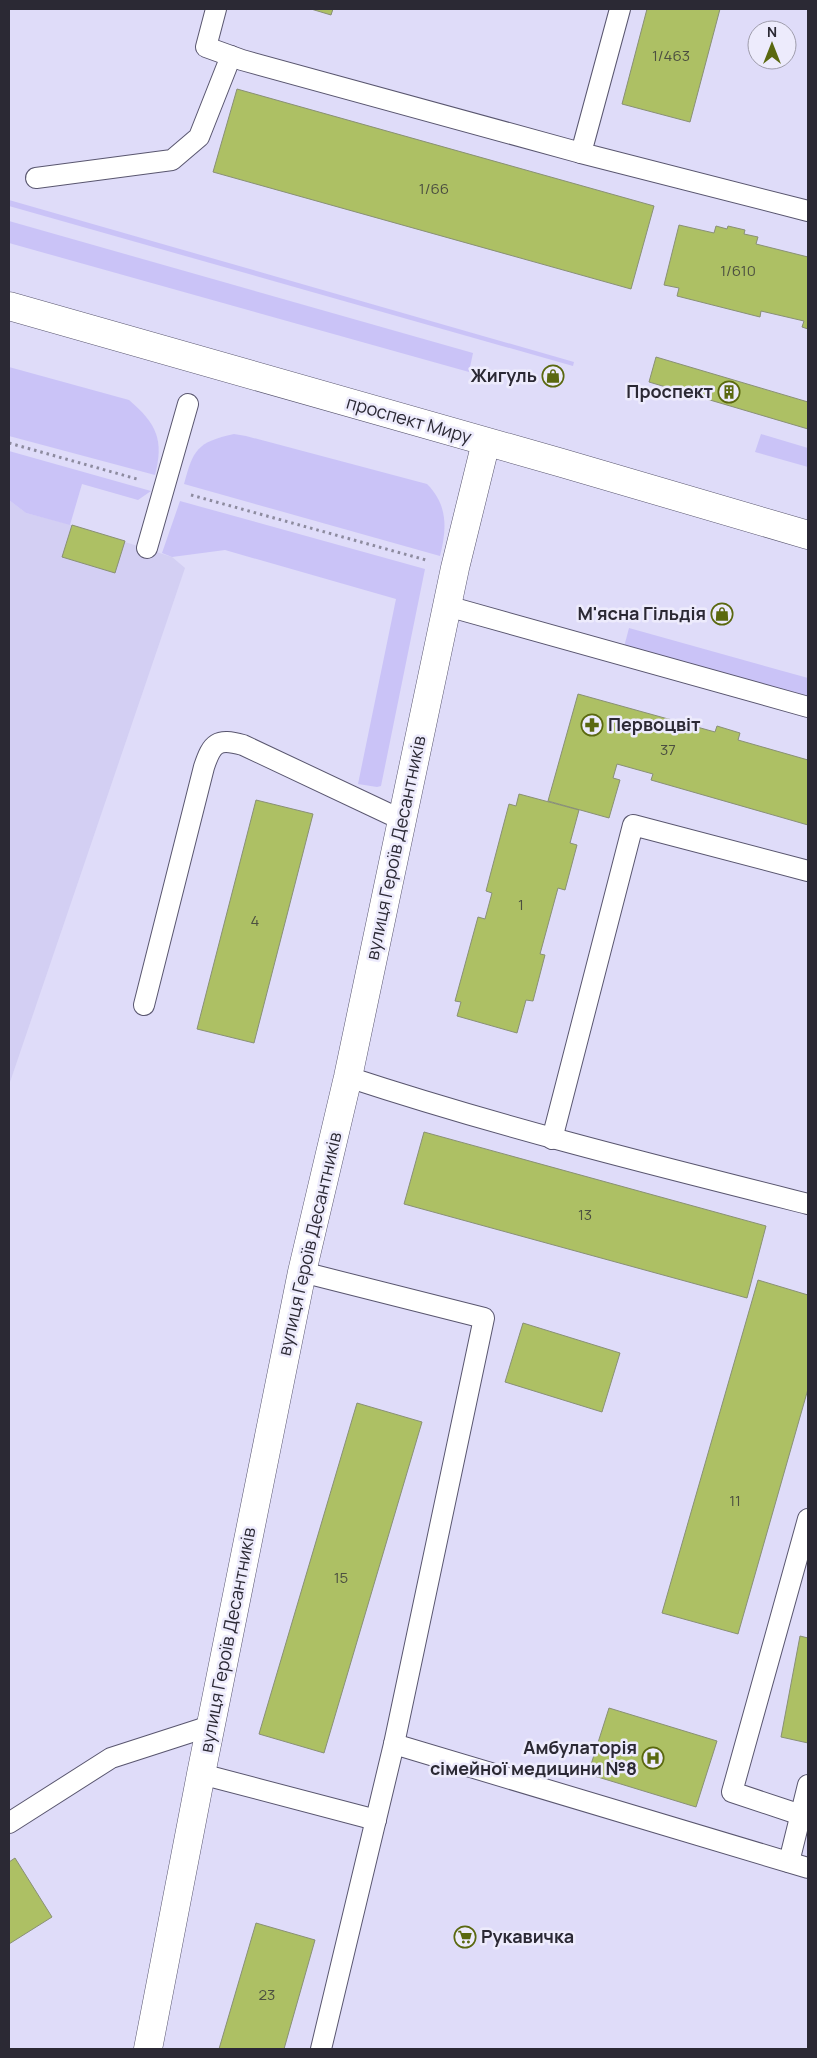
<svg xmlns="http://www.w3.org/2000/svg" width="817" height="2058" font-family="Manrope,sans-serif">
<style>
.built{fill:#d3cff3}
.green{fill:#cac3f7}
.building{fill:#adc064;stroke:#899075}
.lines{fill:none;stroke-linecap:round;stroke-linejoin:round}
.lane-casing{stroke:#59566f;stroke-width:22}
.street-casing{stroke:#59566f;stroke-width:29}
.primary-casing{stroke:#59566f;stroke-width:29}
.path{stroke:#8d8b9f;stroke-width:3;stroke-dasharray:2.5 4;stroke-linecap:butt}
.lane{stroke:#fff;stroke-width:20}
.street{stroke:#fff;stroke-width:28}
.primary{stroke:#fff;stroke-width:28}
.labels{text-anchor:middle;stroke-width:5;stroke-linejoin:round;paint-order:stroke}
.number-label{font-size:15px;fill:#4c4f40}
.poi-label{font-size:18px;font-weight:bold;fill:#2b2934;stroke:#edebfc;text-anchor:end}
.street-label{font-size:18px;fill:#2b2934;stroke:#edebfc}
</style>
<rect width="100%" height="100%" fill="#dfdcf9"/>
<polygon class="built" points="9,500 26,513 72,525 172,557 185,568 9,1085"/>
<g class="green">
<polygon points="9,200 574,362 573,366 9,206"/>
<polygon points="9,221 473,353 469,372 9,243"/>
<path d="M9,367l120,33c28,24 35,40 26,75l-146,-39z"/>
<path d="M234,434l12,2 181,48c21,21 20,45 13,72l-256,-72c9,-34 13,-42 50,-50z"/>
<polygon points="761,434 808,448 808,467 755,452"/>
<polygon points="9,451 151,491 138,500 82,484 70,525 26,513 9,500"/>
<polygon points="180,501 425,569 381,786 377,787 358,784 396,599 225,550 172,557 162,553"/>
<polygon points="629,628 808,678 808,698 624,647"/>
</g>
<g class="building">
<polygon points="311,9 333,9 331,15"/>
<polygon points="647,9 720,9 690,122 622,104"/>
<polygon points="237,89 654,206 631,289 213,172"/>
<polygon points="679,225 714,233 716,226 727,229 728,226 745,230 744,234 758,237 756,244 808,257 808,329 802,327 804,321 761,311 760,317 677,296 679,288 664,285"/>
<polygon points="656,357 808,402 808,429 649,382"/>
<polygon points="72,525 125,541 115,573 62,557"/>
<polygon points="578,694 715,732 717,726 740,733 738,740 808,760 808,825 651,780 653,774 617,764 613,778 620,780 609,818 548,801"/>
<polygon points="519,794 579,810 570,843 577,845 565,890 558,888 540,954 545,955 533,1001 526,1000 517,1033 457,1016 461,1002 455,1001 478,917 485,919 492,893 486,891 509,804 516,806"/>
<polygon points="256,800 313,814 254,1043 197,1029"/>
<polygon points="424,1132 766,1226 747,1298 404,1204"/>
<polygon points="758,1280 808,1295 808,1389 738,1634 662,1613"/>
<polygon points="523,1323 620,1353 602,1412 505,1382"/>
<polygon points="357,1403 422,1422 324,1753 259,1734"/>
<polygon points="800,1636 808,1638 808,1743 781,1737"/>
<polygon points="609,1708 717,1741 696,1807 588,1774"/>
<polygon points="15,1858 52,1917 9,1944 9,1862"/>
<polygon points="256,1923 315,1940 284,2049 219,2049"/>
</g>
<g class="lines">
<g class="lane-casing">
<g id="lane">
<polyline points="216,9 206,47 242,60 581,153"/>
<polyline points="620,9 581,153 808,211"/>
<polyline points="36,178 172,160 199,137 231,56"/>
<polyline points="147,548 188,404"/>
<polyline points="447,606 808,707"/>
<path d="M144,1005l60,-238c8,-24 13,-29 39,-22l159,75"/>
<path d="M348,1077c152,50 305,88 460,127"/>
<polyline points="552,1139 633,825 808,871"/>
<polyline points="302,1272 484,1318 394,1744 321,2049"/>
<polyline points="394,1744 808,1868"/>
<polyline points="201,1774 376,1820"/>
<polyline points="801,1815 732,1792 808,1519"/>
<polyline points="9,1823 111,1758 210,1726"/>
<polyline points="789,1862 808,1785"/>
</g>
</g>
<g class="street-casing">
<polyline id="street" points="148,2049 201,1774 302,1272 348,1077 455,568 486,442"/>
</g>
<g class="primary-casing">
<polyline id="primary" points="9,306 562,463 808,535"/>
</g>
<g class="path">
<polyline points="9,443 137,479"/>
<polyline points="191,495 426,560"/>
</g>
<use href="#lane" class="lane"/>
<use href="#street" class="street"/>
<use href="#primary" class="primary"/>
</g>
<defs>
<g id="shop-ring" transform="scale(1.125)"><circle r="9.5" fill="#edebfc" stroke="#5a680f" stroke-width="1.5"/><path d="M-5-2.5h2.3a2.7 3.5 0 0 1 5.4 0H5L5.5 6h-11ZM-1.5-2.5h3a1.5 2.3 0 0 0-3 0Z" fill="#5a680f"/></g>
<g id="building-ring" transform="scale(1.125)"><circle r="9.5" fill="#edebfc" stroke="#5a680f" stroke-width="1.5"/><path d="M-4-6H4V6H1V3H-1V6H-4ZM-2.5-4.3h1.7v1.8h-1.7ZM.8-4.3h1.7v1.8H.8ZM-2.5-1h1.7V.8h-1.7ZM.8-1h1.7V.8H.8Z" fill="#5a680f"/></g>
<g id="pharmacy-ring" transform="scale(1.125)"><circle r="9.5" fill="#edebfc" stroke="#5a680f" stroke-width="1.5"/><path d="M-2-6h4v4h4v4h-4v4h-4v-4h-4v-4h4Z" fill="#5a680f"/></g>
<g id="hospital-ring" transform="scale(1.125)"><circle r="9.5" fill="#edebfc" stroke="#5a680f" stroke-width="1.5"/><path d="M-5-5h3v3.5h4V-5h3V5h-3V1.5h-4V5h-3Z" fill="#5a680f"/></g>
<g id="supermarket-ring" transform="scale(1.125)"><circle r="9.5" fill="#edebfc" stroke="#5a680f" stroke-width="1.5"/><path d="M-6-5.5h2.5l.6 2H6L4.5 2H-2.5L-4.4-4H-6ZM-1.5 3.2a1.3 1.3 0 1 0 .1 0ZM3 3.2a1.3 1.3 0 1 0 .1 0Z" fill="#5a680f"/></g>
</defs>
<g fill-rule="evenodd">
<use href="#shop-ring" x="553" y="376"/>
<use href="#building-ring" x="729" y="392"/>
<use href="#shop-ring" x="722" y="614"/>
<use href="#pharmacy-ring" x="592" y="725"/>
<use href="#hospital-ring" x="653" y="1758"/>
<use href="#supermarket-ring" x="465" y="1937"/>
</g>
<g class="labels">
<g class="number-label">
<text x="671" y="61">1/463</text>
<text x="434" y="194">1/66</text>
<text x="738" y="276">1/610</text>
<text x="668" y="755">37</text>
<text x="521" y="910">1</text>
<text x="255" y="926">4</text>
<text x="585" y="1220">13</text>
<text x="735" y="1506">11</text>
<text x="341" y="1583">15</text>
<text x="267" y="2000">23</text>
</g>
<g class="poi-label">
<text x="537" y="382">Жигуль</text>
<text x="713" y="398">Проспект</text>
<text x="706" y="620">М'ясна Гільдія</text>
<text x="608" y="731" text-anchor="start">Первоцвіт</text>
<text x="637" y="1754">Амбулаторія<tspan x="637" dy="21">сімейної медицини №8</tspan></text>
<text x="481" y="1943" text-anchor="start">Рукавичка</text>
</g>
<g class="street-label">
<text transform="translate(409 420) rotate(16)" y="6">проспект Миру</text>
<text transform="translate(396 848) rotate(-78)" y="6">вулиця Героїв Десантників</text>
<text transform="translate(310 1244) rotate(-77)" y="6">вулиця Героїв Десантників</text>
<text transform="translate(228 1640) rotate(-79)" y="6">вулиця Героїв Десантників</text>
</g>
</g>
<rect width="817" height="2058" fill="none" stroke="#2b2934" stroke-width="20"/>
<g transform="translate(772 45)"><circle r="24" fill="#edebfc" stroke="#9f9dac"/>
<path d="M0-4L9 19L0 12L-9 19Z" fill="#5a680f"/>
<text y="-8" font-size="14" font-weight="bold" text-anchor="middle" fill="#2b2934">N</text>
</g>
</svg>
